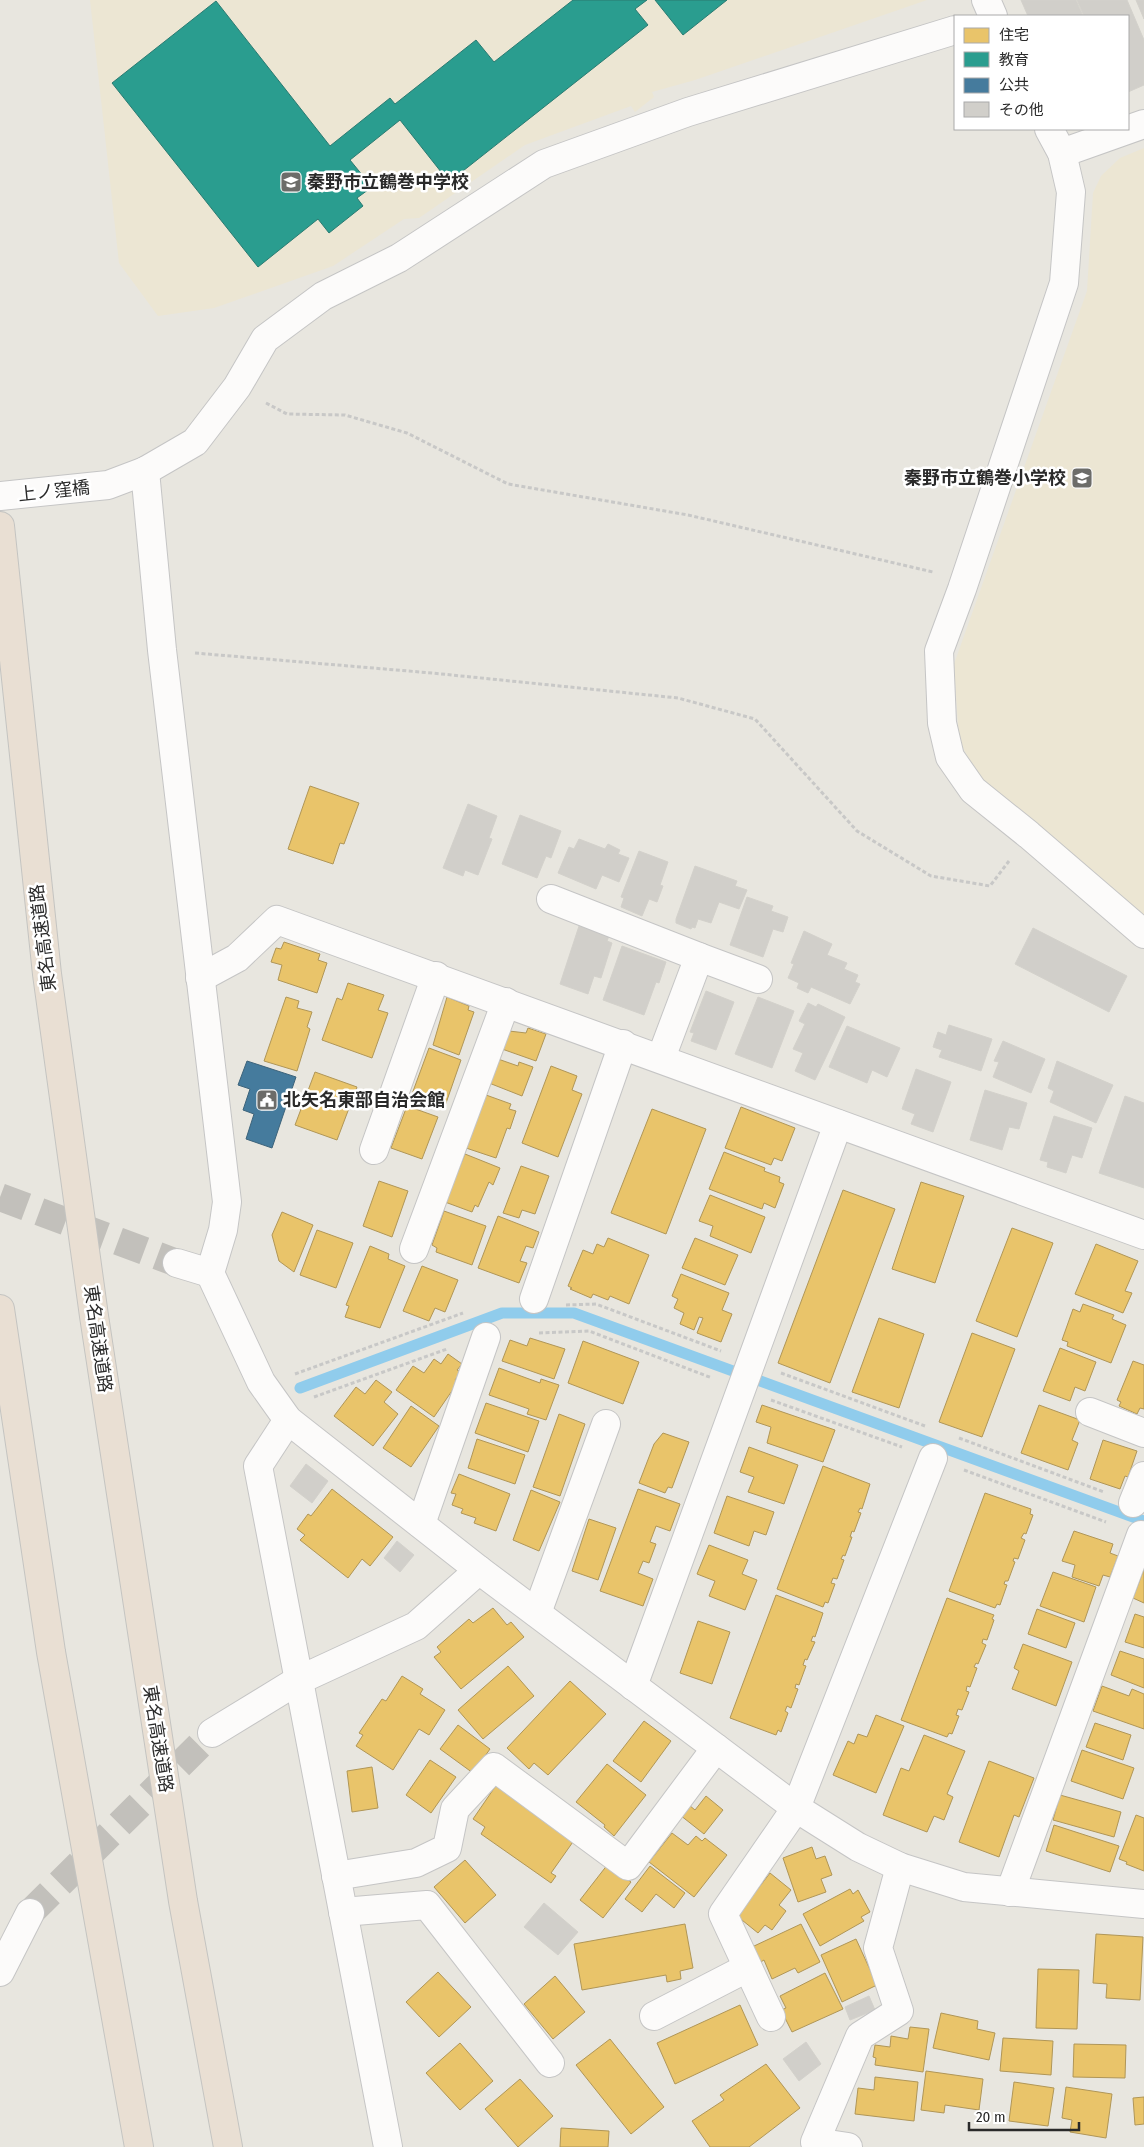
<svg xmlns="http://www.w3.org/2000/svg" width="1144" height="2147" font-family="'Fira Sans Condensed','Noto Sans JP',sans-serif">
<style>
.education{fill:#ece6d3}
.homes{fill:#e9c46a;stroke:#b09657}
.schools{fill:#2a9d8f;stroke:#2a7a71}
.public{fill:#457b9d;stroke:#3d637a}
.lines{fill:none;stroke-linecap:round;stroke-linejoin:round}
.stream{stroke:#90ccec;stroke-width:11}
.building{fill:#d1cfca;stroke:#d3d1cb}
.minor-tunnel{stroke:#c2c0bb;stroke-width:28;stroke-dasharray:28 14;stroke-linecap:butt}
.minor-casing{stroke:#c5c5c5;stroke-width:30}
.highway-casing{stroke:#c4c4c1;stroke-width:30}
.path{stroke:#c8c8c7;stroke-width:3;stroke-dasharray:4 2.5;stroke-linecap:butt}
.minor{stroke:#fcfbfa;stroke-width:28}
.highway{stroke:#e9dfd3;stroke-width:28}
.labels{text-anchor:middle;stroke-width:5;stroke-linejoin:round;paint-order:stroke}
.poi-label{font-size:18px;font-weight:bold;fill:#2a2a2a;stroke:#fff;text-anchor:start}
.street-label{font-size:18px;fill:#2a2a2a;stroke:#fff}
</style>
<rect width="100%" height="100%" fill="#e8e6df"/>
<g class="education">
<polygon points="90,0 927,0 695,80 652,92 654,97 635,112 631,106 525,145 419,218 404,219 333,266 214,308 158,316 119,263"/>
<polygon points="1144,148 1144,921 980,781 959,740 954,664 1087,291 1093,193 1101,176 1120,158"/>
</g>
<g class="homes">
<polygon points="310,786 359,803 344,844 340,843 333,864 288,849"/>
<polygon points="284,942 320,954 318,960 327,963 317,993 278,980 282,965 271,962 276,948 281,949"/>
<polygon points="348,983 384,995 378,1010 388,1013 372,1058 322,1040 337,998 342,1000"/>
<polygon points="286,997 299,1001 297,1008 312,1012 307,1027 310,1029 297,1071 264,1061"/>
<polygon points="447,997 469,1006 468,1010 474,1012 459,1055 433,1045"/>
<polygon points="528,1028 546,1034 536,1061 502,1049 509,1031 526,1033"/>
<polygon points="429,1048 461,1060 445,1106 412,1094"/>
<polygon points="498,1059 518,1066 519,1062 533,1067 522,1096 489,1083"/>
<polygon points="551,1066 577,1076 572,1090 582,1094 558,1157 522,1143"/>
<polygon points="315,1072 357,1087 337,1140 295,1125"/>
<polygon points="486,1095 511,1104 509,1109 516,1111 510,1129 507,1128 496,1158 466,1148"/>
<polygon points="407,1106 438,1117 422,1159 391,1148"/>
<polygon points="741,1107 795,1128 782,1161 774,1158 771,1165 725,1148"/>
<polygon points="652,1109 706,1129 666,1234 611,1213"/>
<polygon points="724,1152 765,1168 764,1171 780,1177 779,1182 784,1184 775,1208 764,1203 762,1209 709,1189"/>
<polygon points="465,1154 500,1168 493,1185 489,1182 478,1207 475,1205 472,1212 445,1202"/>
<polygon points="521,1166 549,1176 535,1214 522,1210 519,1218 503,1213"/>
<polygon points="379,1181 408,1191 392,1237 363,1226"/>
<polygon points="921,1182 964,1196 935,1283 892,1269"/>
<polygon points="843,1190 895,1209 830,1383 778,1363"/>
<polygon points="710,1195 765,1217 751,1253 710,1236 713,1226 699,1221"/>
<polygon points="444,1211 486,1226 472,1265 436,1252 437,1248 432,1245"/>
<polygon points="282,1212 313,1225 294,1272 279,1261 272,1235"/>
<polygon points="498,1216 539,1232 533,1248 526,1246 520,1261 527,1263 519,1283 478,1268"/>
<polygon points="1012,1228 1053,1243 1017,1337 976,1321"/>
<polygon points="317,1230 353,1243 336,1288 300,1275"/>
<polygon points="608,1238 649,1255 629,1304 610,1296 608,1300 593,1294 591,1298 570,1289 572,1288 568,1286 583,1250 593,1254 597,1244 604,1247"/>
<polygon points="695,1238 738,1255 725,1285 682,1268"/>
<polygon points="1096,1244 1138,1261 1125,1291 1132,1293 1123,1313 1075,1294"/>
<polygon points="370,1246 389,1254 388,1259 405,1266 380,1328 345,1317 349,1306 346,1305"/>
<polygon points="422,1266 458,1280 445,1312 435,1308 429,1321 403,1311"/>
<polygon points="681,1274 729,1293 722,1310 732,1314 721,1342 697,1333 703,1318 699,1317 694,1330 680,1324 684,1313 674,1308 678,1299 672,1296"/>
<polygon points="1083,1304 1114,1315 1112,1319 1126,1325 1111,1363 1067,1346 1068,1342 1062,1340 1073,1309 1080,1312"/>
<polygon points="879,1318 924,1334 899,1408 852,1392"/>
<polygon points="972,1333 1015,1349 982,1437 939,1422"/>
<polygon points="530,1338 565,1349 554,1379 502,1361 510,1340 527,1346"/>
<polygon points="583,1341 639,1362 623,1404 568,1383"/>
<polygon points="1060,1348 1096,1362 1085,1391 1075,1387 1070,1401 1043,1391"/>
<polygon points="448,1354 462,1364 457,1370 461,1372 455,1380 458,1382 434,1417 396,1390 413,1366 424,1373 434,1359 441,1364"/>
<polygon points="1133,1361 1144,1365 1144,1409 1140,1408 1137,1414 1119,1406 1121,1402 1117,1400"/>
<polygon points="499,1368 540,1383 541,1379 559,1385 546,1420 527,1414 529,1409 489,1395"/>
<polygon points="376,1380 392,1392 384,1402 398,1414 373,1446 334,1416 356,1387 365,1394"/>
<polygon points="486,1403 539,1421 528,1452 475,1433"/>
<polygon points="762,1405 835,1430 823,1462 767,1443 771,1427 756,1422"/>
<polygon points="1039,1405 1080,1420 1072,1440 1078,1443 1068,1470 1021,1453"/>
<polygon points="411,1406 439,1426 411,1467 383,1448"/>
<polygon points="559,1414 585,1424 560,1496 533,1487"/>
<polygon points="663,1433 689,1442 672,1488 668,1487 665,1493 639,1483 654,1444"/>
<polygon points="477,1439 525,1455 515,1484 468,1468"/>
<polygon points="1103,1440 1137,1451 1128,1477 1125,1476 1120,1489 1090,1479"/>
<polygon points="749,1447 798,1465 784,1504 748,1492 754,1477 740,1472"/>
<polygon points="823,1466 870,1484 862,1509 860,1508 858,1512 861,1513 854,1532 852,1531 850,1537 852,1537 845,1556 843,1555 841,1559 844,1560 837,1579 833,1578 831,1583 835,1584 828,1603 825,1602 823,1607 777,1589"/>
<polygon points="459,1474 510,1494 496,1531 474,1523 476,1518 461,1513 463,1509 452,1505 456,1494 451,1493"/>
<polygon points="332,1489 393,1537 370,1566 362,1559 348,1578 300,1540 305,1535 297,1529 308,1514 311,1516"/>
<polygon points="638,1489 680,1504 670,1531 656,1526 650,1542 656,1544 649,1563 643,1561 638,1573 653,1579 643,1606 600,1591"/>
<polygon points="531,1490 560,1502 539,1551 513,1540"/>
<polygon points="985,1493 1031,1509 1030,1514 1033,1515 1026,1534 1024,1533 1021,1538 1025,1540 1018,1559 1014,1558 1013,1561 1015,1562 1008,1581 1005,1581 1004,1584 1007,1585 1000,1605 997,1604 995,1608 949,1591"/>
<polygon points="727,1496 774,1512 766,1535 754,1531 749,1546 714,1533"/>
<polygon points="589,1519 616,1528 598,1580 572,1571"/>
<polygon points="1074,1531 1113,1544 1110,1553 1118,1556 1110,1577 1103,1575 1099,1586 1072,1577 1075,1565 1062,1561"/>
<polygon points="709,1545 748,1560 742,1574 757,1580 745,1610 709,1596 715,1581 697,1574"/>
<polygon points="1144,1569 1144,1603 1133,1598"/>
<polygon points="1053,1572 1096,1587 1084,1622 1040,1606"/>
<polygon points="776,1595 823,1613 815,1637 813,1636 811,1641 815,1642 807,1660 805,1659 803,1665 806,1666 799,1685 796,1684 795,1688 798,1689 791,1708 787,1706 785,1711 788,1713 781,1732 778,1730 776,1735 730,1718"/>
<polygon points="947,1598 994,1615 992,1619 994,1620 987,1640 983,1639 982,1643 986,1645 978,1664 976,1663 974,1667 977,1668 970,1687 967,1686 966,1691 969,1692 962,1710 958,1709 956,1715 959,1716 952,1734 949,1733 947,1737 901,1720"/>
<polygon points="493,1608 507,1625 511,1622 524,1637 461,1689 434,1657 441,1652 437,1647 469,1619 473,1623"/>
<polygon points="1037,1609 1075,1623 1066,1648 1028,1634"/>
<polygon points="1135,1614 1144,1617 1144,1648 1125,1642"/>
<polygon points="698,1621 730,1632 712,1684 680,1673"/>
<polygon points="1023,1644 1072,1662 1056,1706 1012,1689 1019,1671 1014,1668"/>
<polygon points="1120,1651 1144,1659 1144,1688 1111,1675"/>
<polygon points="508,1666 534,1696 483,1739 458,1710"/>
<polygon points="402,1676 423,1689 420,1694 445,1710 429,1735 419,1729 393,1770 356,1746 363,1735 359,1733 382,1699 386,1701"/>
<polygon points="570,1681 606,1714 548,1775 534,1763 529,1769 507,1748"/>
<polygon points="1102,1686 1129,1696 1132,1689 1144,1694 1144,1729 1093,1711"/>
<polygon points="876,1715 904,1726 876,1793 833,1775 848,1741 854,1744 858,1734 867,1737"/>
<polygon points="644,1721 671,1741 641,1782 613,1761"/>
<polygon points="1095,1723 1131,1735 1123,1760 1086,1747"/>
<polygon points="458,1725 490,1749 473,1773 440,1749"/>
<polygon points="924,1735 965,1751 947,1794 953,1797 944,1820 934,1816 927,1832 883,1815 901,1768 909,1771"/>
<polygon points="1082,1750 1134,1768 1123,1799 1071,1781"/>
<polygon points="430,1760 456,1777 431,1813 406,1795"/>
<polygon points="989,1761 1034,1778 1019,1817 1014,1815 999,1857 959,1842"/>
<polygon points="607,1764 646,1795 614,1836 604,1827 605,1825 576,1802"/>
<polygon points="372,1767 378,1808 352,1812 347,1771"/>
<polygon points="497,1784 575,1839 551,1873 556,1876 551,1883 481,1834 485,1827 473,1819"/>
<polygon points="1060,1795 1121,1812 1114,1837 1053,1820"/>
<polygon points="706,1796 723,1810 704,1834 680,1815 689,1805 695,1810"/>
<polygon points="1136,1815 1144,1818 1144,1871 1126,1864 1127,1862 1119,1859"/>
<polygon points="1054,1825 1119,1846 1110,1872 1046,1851"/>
<polygon points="672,1833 688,1845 696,1836 702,1841 705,1838 727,1855 694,1897 649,1862"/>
<polygon points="812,1847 816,1859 825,1856 832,1875 821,1879 826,1892 798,1902 783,1858"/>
<polygon points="465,1860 496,1895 465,1923 434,1887"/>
<polygon points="608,1864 631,1882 603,1918 580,1900"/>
<polygon points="650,1866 685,1893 674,1908 656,1894 642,1912 625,1899"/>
<polygon points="770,1873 791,1890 779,1905 786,1911 772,1930 765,1925 758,1933 737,1916"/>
<polygon points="850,1889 853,1894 858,1890 870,1912 861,1917 864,1921 820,1946 803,1914"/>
<polygon points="685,1924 693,1968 680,1971 681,1979 667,1982 666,1975 582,1990 574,1944"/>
<polygon points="801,1924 820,1962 798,1973 795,1968 772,1979 764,1960 759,1963 752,1947"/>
<polygon points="1096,1934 1143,1937 1140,2000 1106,1998 1107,1984 1093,1983"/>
<polygon points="856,1939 877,1985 842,2002 821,1955"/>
<polygon points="1038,1969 1079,1970 1077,2029 1036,2028"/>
<polygon points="438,1972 471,2007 439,2037 406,2002"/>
<polygon points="825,1973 843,2009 792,2032 781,2010 786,2008 780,1996"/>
<polygon points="555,1976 585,2012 553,2039 524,2004"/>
<polygon points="740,2005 758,2045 675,2084 657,2043"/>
<polygon points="941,2013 978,2021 977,2029 995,2033 989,2060 933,2048"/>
<polygon points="910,2027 929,2029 923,2072 875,2065 876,2058 873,2057 875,2045 890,2047 891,2036 908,2039"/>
<polygon points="1003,2038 1053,2041 1051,2075 1000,2071"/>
<polygon points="610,2039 664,2107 631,2134 576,2065"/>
<polygon points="460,2043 493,2081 460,2110 426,2073"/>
<polygon points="1074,2044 1126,2045 1125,2078 1073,2077"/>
<polygon points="766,2064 800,2108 749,2147 710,2147 692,2121 724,2100 720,2095"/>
<polygon points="926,2071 983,2079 979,2110 945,2105 944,2113 921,2110"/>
<polygon points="875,2077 918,2082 914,2121 855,2114 858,2088 874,2090"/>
<polygon points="520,2079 553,2116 518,2147 485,2109"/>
<polygon points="1014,2082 1054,2088 1048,2126 1009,2121"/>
<polygon points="1066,2087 1112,2094 1106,2138 1070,2132 1072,2120 1062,2118"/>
<polygon points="1144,2097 1144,2124 1135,2125 1133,2098"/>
<polygon points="561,2128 609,2131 608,2147 560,2147"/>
</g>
<g class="schools">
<polygon points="573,0 647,0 635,9 648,25 449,182 400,120 350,160 372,187 357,198 363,206 329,233 318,219 258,267 112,83 216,1 330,146 390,98 395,104 476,40 494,62"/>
<polygon points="655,0 727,0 683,35"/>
</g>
<polygon class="public" points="247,1061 296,1077 272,1148 246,1139 254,1114 243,1110 250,1089 238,1085"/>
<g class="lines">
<polyline class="stream" points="300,1388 502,1313 574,1313 1144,1521"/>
</g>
<g class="building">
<polygon points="1021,0 1076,0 1083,16 1028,16"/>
<polygon points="1077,0 1127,0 1144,40 1144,85 1128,92 1128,16 1084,16"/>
<polygon points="1136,0 1144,0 1144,19"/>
<polygon points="468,804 497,816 489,838 492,839 478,875 465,870 463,876 443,868"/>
<polygon points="520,815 561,831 551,858 546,856 537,878 502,864"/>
<polygon points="579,839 605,849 608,844 620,850 618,854 629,858 619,882 602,875 596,889 558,873 569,847 574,849"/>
<polygon points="639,851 668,862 660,885 663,886 657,902 649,899 642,916 621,907 624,898 621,897"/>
<polygon points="695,866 737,881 735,886 747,890 739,909 719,902 711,923 698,919 695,928 692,927 691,929 676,923 676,919"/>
<polygon points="747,897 773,906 771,911 788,917 783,932 773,929 763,957 730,945"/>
<polygon points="579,926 609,936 607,941 612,943 601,978 594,976 588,994 560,984"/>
<polygon points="1033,928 1127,976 1109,1012 1015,964"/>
<polygon points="804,931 832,944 827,955 847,963 844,969 858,975 855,982 860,984 850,1004 811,987 808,993 797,988 799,983 788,978 794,964 791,963"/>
<polygon points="622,946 666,962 659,983 656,982 644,1015 603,1000"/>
<polygon points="706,991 734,1002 716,1050 691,1041 694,1033 690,1032"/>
<polygon points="758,997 794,1011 772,1068 735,1054"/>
<polygon points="808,1003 816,1007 818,1004 845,1017 815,1080 795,1071 803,1053 793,1049 805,1024 799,1021"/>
<polygon points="949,1025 992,1039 981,1071 939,1057 942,1050 933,1047 938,1032 946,1035"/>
<polygon points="847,1026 900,1048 887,1077 872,1070 867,1083 829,1067"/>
<polygon points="1003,1041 1045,1059 1031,1093 993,1077 999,1062 994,1061"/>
<polygon points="1057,1061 1113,1085 1096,1123 1050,1102 1054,1091 1048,1088"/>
<polygon points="916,1069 951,1082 933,1132 911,1124 915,1114 902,1109"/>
<polygon points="985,1090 1027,1103 1019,1129 1009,1127 1002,1150 970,1140"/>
<polygon points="1125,1096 1144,1103 1144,1188 1099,1173"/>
<polygon points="1054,1116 1092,1128 1082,1158 1072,1155 1066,1173 1047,1167 1048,1162 1040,1160"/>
<polygon points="306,1464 328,1481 312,1503 290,1486"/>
<polygon points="397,1541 414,1555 400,1572 384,1558"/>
<polygon points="544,1903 578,1932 558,1955 524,1927"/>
<polygon points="869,1996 875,2010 850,2020 845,2007"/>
<polygon points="806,2042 821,2064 799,2081 783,2059"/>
</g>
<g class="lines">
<g class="minor-tunnel">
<polyline points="0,1197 177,1263"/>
<polyline points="30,1913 212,1733"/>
</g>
<g class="minor-casing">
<g id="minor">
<polyline points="986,0 993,16"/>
<polyline points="1049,129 1062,153 1071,192 1064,283 962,589 939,651 942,723 950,757 973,790 1029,835 1144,934"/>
<polyline points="1062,153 1144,124"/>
<polyline points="145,471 162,650 227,1202 223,1230 210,1273 261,1382 288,1420 479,1570 796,1808 858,1847 900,1867 964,1887 1144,1904"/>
<polyline points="0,496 108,485 145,471 195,442 237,387 265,339 323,296 399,258 544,164 688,112 955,30"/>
<polyline points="551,899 699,957 661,1058"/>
<polyline points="699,957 758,979"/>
<polyline points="200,978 237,958 277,920 1144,1235"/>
<polyline points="374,1150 436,976"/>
<polyline points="414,1249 506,1002"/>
<polyline points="177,1263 210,1273"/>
<polyline points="534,1299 623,1044"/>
<polyline points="1090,1412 1144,1433"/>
<polyline points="288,1420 258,1466 388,2147"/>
<polyline points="1133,1503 1144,1476"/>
<polyline points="421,1524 486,1337"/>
<polyline points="537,1613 606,1424"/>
<polyline points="633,1686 838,1124"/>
<polyline points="212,1733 297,1681 416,1626 479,1570"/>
<polyline points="336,1876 416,1863 447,1848 455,1809 494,1767 628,1866 716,1748"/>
<polyline points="1010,1892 1141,1535"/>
<polyline points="343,1912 427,1905 550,2063"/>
<polyline points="0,1972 30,1913"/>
<polyline points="654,2016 747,1968"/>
<polyline points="771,2017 723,1914 796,1808 933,1458"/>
<polyline points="848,2147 815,2142 860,2036 899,2011 878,1948 900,1867"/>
</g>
</g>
<g class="highway-casing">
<g id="highway">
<polyline points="0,526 47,974 94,1316 183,1901 228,2147"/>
<polyline points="0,1309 51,1652 139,2147"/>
</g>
</g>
<g class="path">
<polyline points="266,403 287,414 345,415 407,433 508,484 688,515 933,572"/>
<polyline points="195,653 432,673 678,698 755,719 857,831 931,876 990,886 1009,861"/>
<polyline points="566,1305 596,1304 721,1351"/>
<polyline points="539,1333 589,1331 712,1378"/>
<polyline points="781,1373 925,1426"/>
<polyline points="295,1374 463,1313"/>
<polyline points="314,1397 447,1349"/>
<polyline points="771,1400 902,1447"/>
<polyline points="959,1438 1104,1492"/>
<polyline points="964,1470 1106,1522"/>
</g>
<use href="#minor" class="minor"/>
<use href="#highway" class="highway"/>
</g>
<defs>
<g id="school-square" transform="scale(1.125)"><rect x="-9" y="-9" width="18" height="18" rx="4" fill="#6c6c69" stroke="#fff"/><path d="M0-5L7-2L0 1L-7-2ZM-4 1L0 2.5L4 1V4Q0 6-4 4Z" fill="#fff"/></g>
<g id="civic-square" transform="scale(1.125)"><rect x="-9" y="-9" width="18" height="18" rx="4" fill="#6c6c69" stroke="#fff"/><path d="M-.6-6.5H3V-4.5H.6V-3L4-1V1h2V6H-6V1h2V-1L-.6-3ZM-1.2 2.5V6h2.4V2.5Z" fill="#fff"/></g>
</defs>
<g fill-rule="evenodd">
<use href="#school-square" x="291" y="182"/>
<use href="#school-square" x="1082" y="478"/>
<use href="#civic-square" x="267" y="1100"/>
</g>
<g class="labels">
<g class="poi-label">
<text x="307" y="188">秦野市立鶴巻中学校</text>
<text x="1066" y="484" text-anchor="end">秦野市立鶴巻小学校</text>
<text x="283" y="1106">北矢名東部自治会館</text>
</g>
<g class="street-label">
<text transform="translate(54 491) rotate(-6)" y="6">上ノ窪橋</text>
<text transform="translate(43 938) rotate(-97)" y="6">東名高速道路</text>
<text transform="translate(98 1339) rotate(82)" y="6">東名高速道路</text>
<text transform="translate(158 1739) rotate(81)" y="6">東名高速道路</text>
</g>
</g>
<rect x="954" y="15" width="175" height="115" fill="#ffffff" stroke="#aaaaaa"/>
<rect x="964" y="28" width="25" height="15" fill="#e9c46a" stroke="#aaaaaa"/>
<text x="999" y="40" font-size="15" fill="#2a2a2a">住宅</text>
<rect x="964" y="52" width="25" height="15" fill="#2a9d8f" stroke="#aaaaaa"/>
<text x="999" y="65" font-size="15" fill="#2a2a2a">教育</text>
<rect x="964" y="78" width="25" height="15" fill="#457b9d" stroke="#aaaaaa"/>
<text x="999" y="90" font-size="15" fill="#2a2a2a">公共</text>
<rect x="964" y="102" width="25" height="15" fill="#d1cfca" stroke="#aaaaaa"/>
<text x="999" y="115" font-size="15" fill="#2a2a2a">その他</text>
<path d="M969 2122v8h110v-8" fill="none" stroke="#2a2a2a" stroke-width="2.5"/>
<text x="976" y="2122" font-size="15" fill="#2a2a2a" stroke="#ffffff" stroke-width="4" paint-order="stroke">20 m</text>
</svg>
